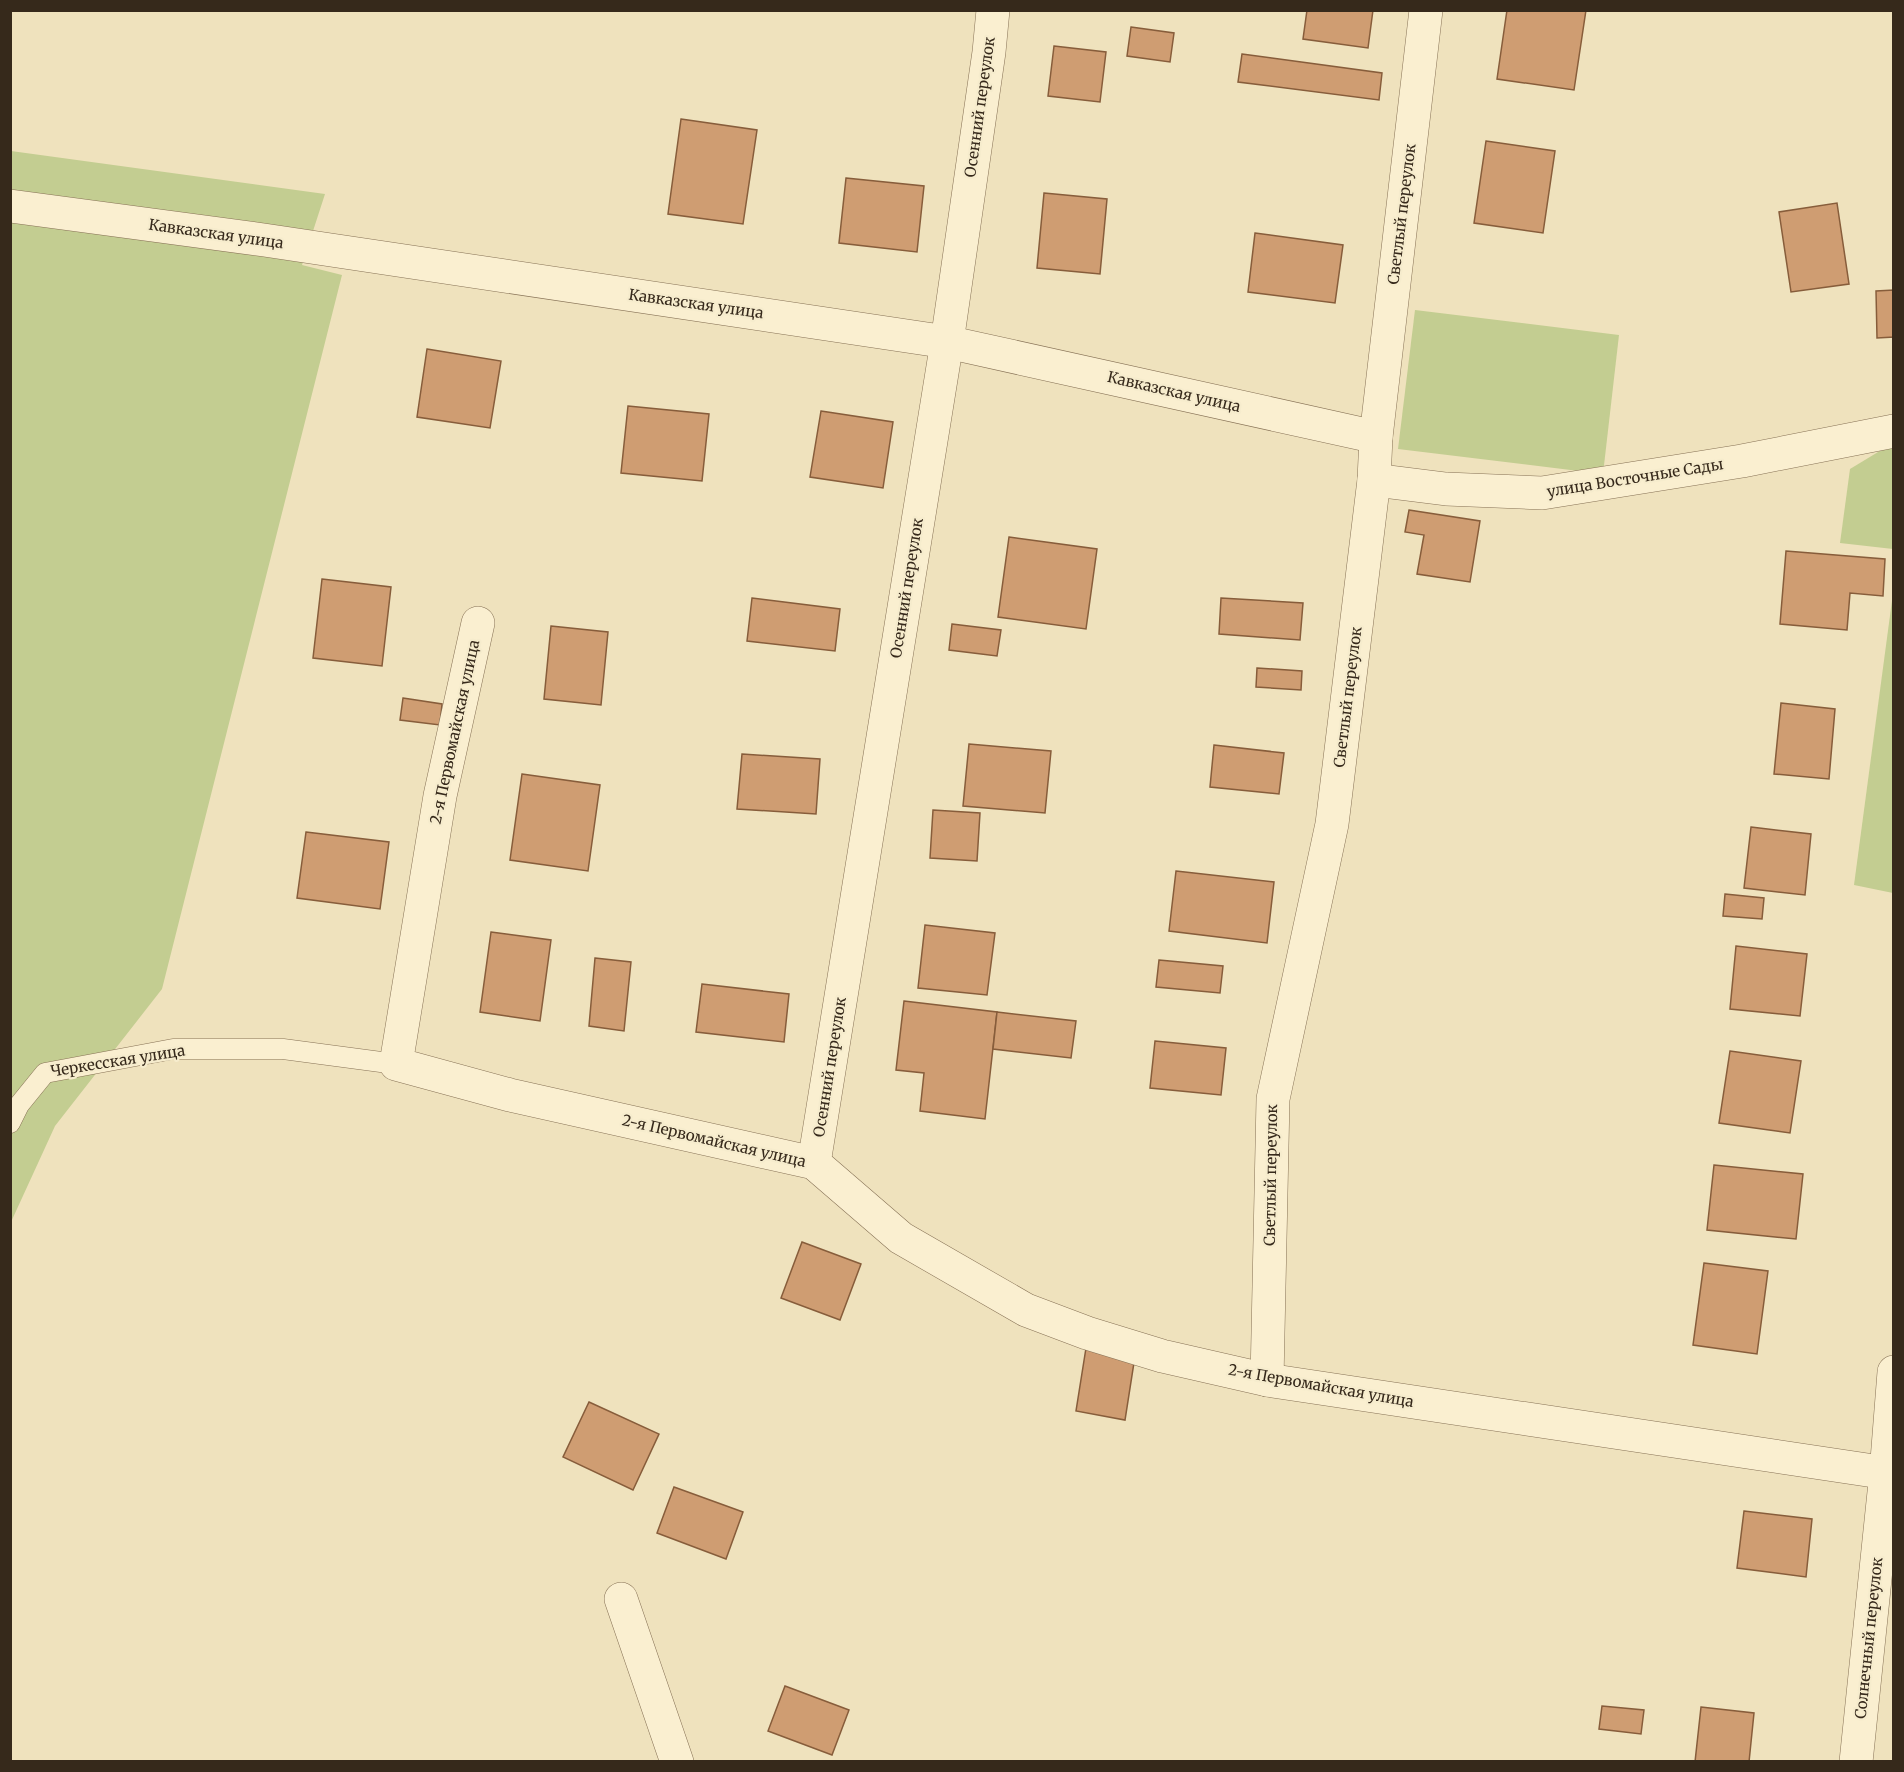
<svg xmlns="http://www.w3.org/2000/svg" width="1904" height="1772" font-family="Merriweather,serif">
<style>
.green{fill:#c3cd91}
.building{fill:#cf9d72;stroke:#875d3b;stroke-width:1.5}
.lines{fill:none;stroke-linecap:round;stroke-linejoin:round}
.lane-casing{stroke:#877256;stroke-width:21}
.street-casing{stroke:#877256;stroke-width:34}
.lane{stroke:#faefd0;stroke-width:20}
.street{stroke:#faefd0;stroke-width:33}
.labels{text-anchor:middle;stroke-width:4.5;stroke-linejoin:round;paint-order:stroke}
.street-label{font-size:15px;fill:#36291b;stroke:#f6eccd}
</style>
<rect width="100%" height="100%" fill="#efe2bd"/>
<g class="green">
<polygon points="11,151 325,194 302,265 342,275 162,989 55,1126 11,1222"/>
<polygon points="1415,310 1619,335 1603,474 1398,449"/>
<polygon points="1893,443 1893,549 1840,543 1850,469"/>
<polygon points="1893,593 1893,893 1854,885"/>
</g>
<g class="building">
<polygon points="1307,10 1373,10 1368,48 1303,39"/>
<polygon points="1507,10 1586,10 1574,90 1497,79"/>
<polygon points="1131,27 1174,33 1170,62 1127,56"/>
<polygon points="1054,46 1106,52 1100,102 1048,96"/>
<polygon points="1242,54 1382,73 1379,100 1238,82"/>
<polygon points="681,119 757,130 743,224 668,214"/>
<polygon points="1486,141 1555,151 1543,233 1474,223"/>
<polygon points="846,178 924,186 917,252 839,243"/>
<polygon points="1044,193 1107,199 1100,274 1037,268"/>
<polygon points="1837,203 1849,284 1791,292 1779,212"/>
<polygon points="1255,233 1343,245 1335,303 1248,292"/>
<polygon points="1894,290 1894,337 1877,338 1876,291"/>
<polygon points="427,349 501,361 490,428 417,417"/>
<polygon points="628,406 709,414 702,481 621,473"/>
<polygon points="821,411 893,422 883,488 810,477"/>
<polygon points="1409,510 1480,521 1470,582 1417,574 1424,535 1405,532"/>
<polygon points="1009,537 1097,549 1086,629 998,617"/>
<polygon points="1786,551 1885,559 1883,596 1850,593 1847,630 1780,624"/>
<polygon points="322,579 391,587 382,666 313,658"/>
<polygon points="752,598 840,609 835,651 747,641"/>
<polygon points="1221,598 1303,603 1300,640 1219,634"/>
<polygon points="952,624 1001,630 997,656 949,650"/>
<polygon points="551,626 608,632 601,705 544,699"/>
<polygon points="1257,668 1302,671 1301,690 1256,687"/>
<polygon points="403,698 442,704 440,725 400,720"/>
<polygon points="1781,703 1835,709 1829,779 1774,774"/>
<polygon points="969,744 1051,751 1045,813 963,806"/>
<polygon points="1214,745 1284,753 1279,794 1210,787"/>
<polygon points="742,754 820,759 816,814 737,809"/>
<polygon points="522,774 600,785 588,871 510,860"/>
<polygon points="933,810 980,813 977,861 930,858"/>
<polygon points="1751,827 1811,834 1805,895 1744,888"/>
<polygon points="306,832 389,842 380,909 297,898"/>
<polygon points="1176,871 1274,882 1267,943 1169,931"/>
<polygon points="1725,894 1764,898 1762,919 1723,916"/>
<polygon points="925,925 995,933 987,995 918,988"/>
<polygon points="491,932 551,940 540,1021 480,1012"/>
<polygon points="1736,946 1807,954 1800,1016 1730,1009"/>
<polygon points="595,958 631,962 624,1031 589,1026"/>
<polygon points="1159,960 1223,966 1220,993 1156,987"/>
<polygon points="702,984 789,994 784,1042 696,1032"/>
<polygon points="904,1001 997,1012 985,1119 920,1111 924,1073 896,1070"/>
<polygon points="997,1012 1076,1021 1071,1058 993,1049"/>
<polygon points="1155,1041 1226,1048 1221,1095 1150,1088"/>
<polygon points="1730,1051 1801,1061 1790,1133 1719,1123"/>
<polygon points="1714,1165 1803,1174 1796,1239 1707,1230"/>
<polygon points="802,1242 861,1264 840,1320 781,1298"/>
<polygon points="1704,1263 1768,1271 1757,1354 1693,1345"/>
<polygon points="1086,1348 1135,1356 1125,1420 1076,1411"/>
<polygon points="589,1402 659,1434 633,1490 563,1457"/>
<polygon points="674,1487 743,1512 726,1559 657,1533"/>
<polygon points="1744,1511 1812,1519 1806,1577 1737,1568"/>
<polygon points="785,1686 849,1710 832,1755 768,1731"/>
<polygon points="1602,1706 1644,1710 1641,1734 1599,1729"/>
<polygon points="1701,1707 1754,1713 1749,1762 1695,1762"/>
</g>
<g class="lines">
<g class="lane-casing">
<polyline id="lane" points="10,1123 19,1105 45,1073 173,1049 283,1049 396,1064"/>
</g>
<g class="street-casing">
<g id="street">
<polyline points="10,206 264,240 947,342 1376,437"/>
<polyline points="1374,480 1446,489 1542,493 1742,461 1894,431"/>
<polyline points="478,623 440,796 396,1064 510,1095 814,1163 901,1238 1026,1310 1087,1333 1162,1356 1267,1380 1894,1474"/>
<polyline points="814,1163 947,342 989,52 993,10"/>
<polyline points="1267,1380 1273,1099 1332,824 1374,480 1376,437 1426,10"/>
<polyline points="621,1599 677,1762"/>
<polyline points="1856,1762 1886,1473 1894,1372"/>
</g>
</g>
<use href="#lane" class="lane"/>
<use href="#street" class="street"/>
</g>
<g class="labels">
<g class="street-label">
<text transform="translate(980 107) rotate(-82)" y="5">Осенний переулок</text>
<text transform="translate(1402 214) rotate(-83)" y="5">Светлый переулок</text>
<text transform="translate(216 234) rotate(8)" y="5">Кавказcкая улица</text>
<text transform="translate(696 304) rotate(8)" y="5">Кавказcкая улица</text>
<text transform="translate(1174 392) rotate(13)" y="5">Кавказcкая улица</text>
<text transform="translate(1635 478) rotate(-9)" y="5">улица Восточные Сады</text>
<text transform="translate(907 588) rotate(-81)" y="5">Осенний переулок</text>
<text transform="translate(1348 697) rotate(-83)" y="5">Светлый переулок</text>
<text transform="translate(455 732) rotate(-78)" y="5">2-я Первомайская улица</text>
<text transform="translate(118 1061) rotate(-9)" y="5">Черкесская улица</text>
<text transform="translate(830 1067) rotate(-81)" y="5">Осенний переулок</text>
<text transform="translate(714 1141) rotate(13)" y="5">2-я Первомайская улица</text>
<text transform="translate(1271 1175) rotate(-89)" y="5">Светлый переулок</text>
<text transform="translate(1321 1386) rotate(10)" y="5">2-я Первомайская улица</text>
<text transform="translate(1869 1638) rotate(-84)" y="5">Солнечный переулок</text>
</g>
</g>
<rect width="1904" height="1772" fill="none" stroke="#36291b" stroke-width="24"/>
</svg>
